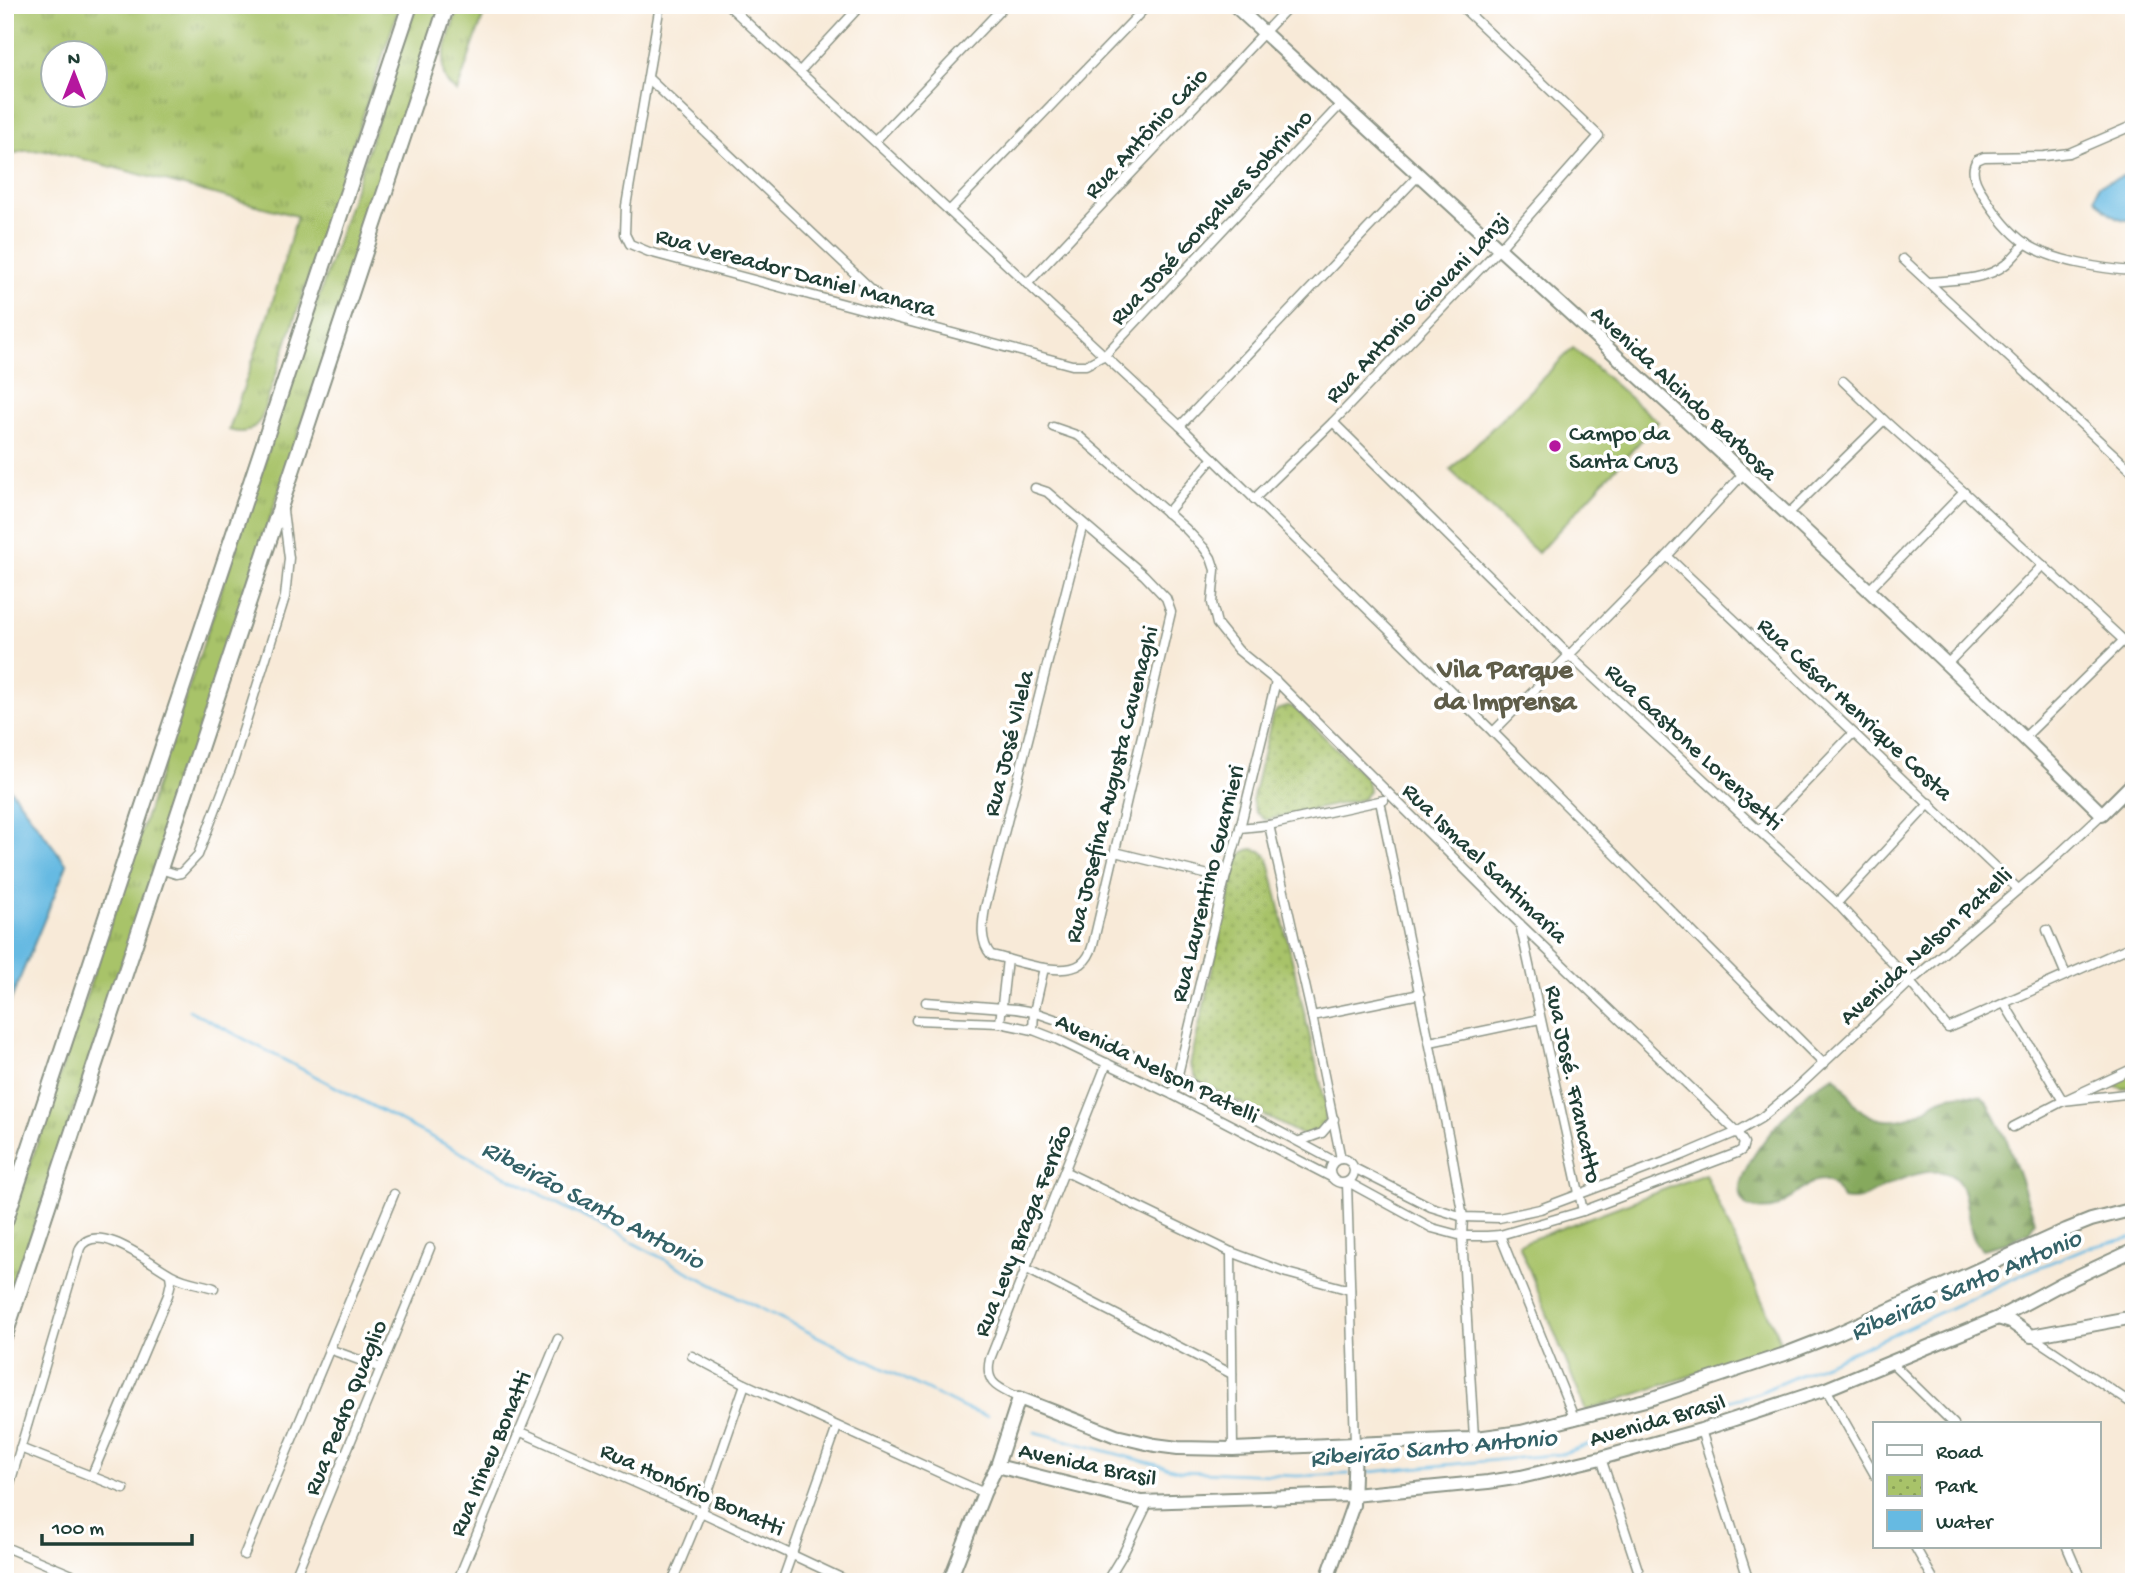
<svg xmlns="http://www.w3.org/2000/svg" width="2139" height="1587" font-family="'Gochi Hand',sans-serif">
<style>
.grass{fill:url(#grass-tufts);stroke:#64804e;stroke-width:2;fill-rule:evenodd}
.forest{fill:url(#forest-firs);stroke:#527348;stroke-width:2}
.park{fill:url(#park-dots);stroke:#64804e;stroke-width:2}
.garden{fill:#a8c369;stroke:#64804e;stroke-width:2}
.water{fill:#66bae2;stroke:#427c8b;stroke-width:2}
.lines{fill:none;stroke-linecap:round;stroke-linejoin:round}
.stream{stroke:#66bae2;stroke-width:2.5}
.street-casing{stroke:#8c9486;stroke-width:11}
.secondary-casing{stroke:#8c9486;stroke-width:16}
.highway-casing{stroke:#8c9486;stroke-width:18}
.street{stroke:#fff;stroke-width:8}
.secondary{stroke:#fff;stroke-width:12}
.highway{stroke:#fff;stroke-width:14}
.poi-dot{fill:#b5179e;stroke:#fff;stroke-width:2.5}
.labels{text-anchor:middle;stroke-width:7;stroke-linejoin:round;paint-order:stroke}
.street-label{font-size:24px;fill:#1f3d34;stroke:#fff}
.poi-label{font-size:24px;fill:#1f3d34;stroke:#fff;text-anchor:start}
.water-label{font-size:26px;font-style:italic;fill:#346268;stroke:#fff}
.quarter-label{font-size:28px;font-weight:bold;fill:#5f5d49;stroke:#fff}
</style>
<defs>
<pattern id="grass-tufts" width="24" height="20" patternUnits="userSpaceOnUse" patternTransform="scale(1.75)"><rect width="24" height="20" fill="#a8c369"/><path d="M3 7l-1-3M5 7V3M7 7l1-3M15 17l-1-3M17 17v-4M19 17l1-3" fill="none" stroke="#88a057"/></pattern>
<pattern id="forest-firs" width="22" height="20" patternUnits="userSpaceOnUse" patternTransform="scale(1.75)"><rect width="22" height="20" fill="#86a95d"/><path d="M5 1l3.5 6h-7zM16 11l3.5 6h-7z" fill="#6d8b4e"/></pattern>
<pattern id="park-dots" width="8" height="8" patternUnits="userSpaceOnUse" patternTransform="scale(1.75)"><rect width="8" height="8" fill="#a8c369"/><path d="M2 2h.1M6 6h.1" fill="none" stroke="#88a057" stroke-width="1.8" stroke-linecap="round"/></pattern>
</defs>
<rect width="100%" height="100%" fill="#fff"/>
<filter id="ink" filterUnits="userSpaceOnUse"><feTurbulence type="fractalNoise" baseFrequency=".0143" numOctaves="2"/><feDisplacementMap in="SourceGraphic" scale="14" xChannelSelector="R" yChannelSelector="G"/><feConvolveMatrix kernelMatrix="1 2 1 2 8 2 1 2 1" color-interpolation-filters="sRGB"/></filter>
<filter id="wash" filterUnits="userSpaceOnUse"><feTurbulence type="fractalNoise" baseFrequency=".00686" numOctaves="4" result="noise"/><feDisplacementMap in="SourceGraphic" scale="28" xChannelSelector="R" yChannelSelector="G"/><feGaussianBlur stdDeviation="1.57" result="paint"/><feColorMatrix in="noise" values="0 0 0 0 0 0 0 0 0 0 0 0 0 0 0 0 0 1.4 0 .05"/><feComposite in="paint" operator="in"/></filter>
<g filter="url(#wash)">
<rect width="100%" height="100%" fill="#f8ead8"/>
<g class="grass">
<path d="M5,5h395l-139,414c-9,12 -17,16 -32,11l43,-126 25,-88 -249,-66 -25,1 -18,5zM52,52h42v42h-42z"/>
<polygon points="416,5 441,5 5,1315 5,1240"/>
<path d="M459,5h28l-30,87c-6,-4 -11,-9 -13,-17 -5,-17 10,-52 15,-70z"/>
</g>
<path class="forest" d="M1835,1076c11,9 14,25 27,35 19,14 43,11 62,-1 6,-4 12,-10 19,-12 12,-5 26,-4 38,-2l8,9 17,33 29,83 -6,11 -23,11 -24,6c-2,-3 -5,-5 -7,-8 -12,-20 -2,-60 -29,-68 -17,-5 -43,5 -58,12 -19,8 -23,18 -46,14 -20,-42 -42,-2 -67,9 -9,3 -18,1 -28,-1 -2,-3 -5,-5 -6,-9 -11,-25 50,-93 70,-108 7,-6 16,-10 24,-14z"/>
<g class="park">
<polygon points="1290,706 1297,710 1367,779 1369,791 1363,799 1265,820 1256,812 1252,801 1272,717 1277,710"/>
<path d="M1253,849l8,2 7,6 59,253 -5,21 -8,4h-12l-104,-54 -8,-16 47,-202c3,-9 6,-13 16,-14z"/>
<polygon points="2134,1072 2134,1087 2123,1089 2108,1082"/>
</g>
<g class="garden">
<polygon points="1573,348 1658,422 1538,553 1450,470"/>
<polygon points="1705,1174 1782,1345 1586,1411 1519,1244"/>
</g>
<g class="water">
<path d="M2134,172v49c-19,-1 -28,-9 -39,-23l4,-13z"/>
<polygon points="5,782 67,865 5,1014"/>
</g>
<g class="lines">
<g class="stream">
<polyline points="189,1010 725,1291 966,1409 987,1416"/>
<polyline points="1035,1432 1180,1471 1297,1476 1349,1474"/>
<polyline points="1359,1473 1561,1454 1655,1421 1758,1393 1900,1331 2025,1273 2086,1248 2134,1237"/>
</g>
</g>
</g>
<g filter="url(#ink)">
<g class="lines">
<g class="street-casing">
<g id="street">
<polyline points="660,5 626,206 625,234 630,244 649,252 1072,365 1086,365 1105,355 1342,103"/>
<polyline points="728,5 1180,426 1493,732 1824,1064"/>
<polyline points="800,71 861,5"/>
<polyline points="648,78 903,319"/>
<path d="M2134,125l-65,28 -25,3 -60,1 -7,3c-8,11 -1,24 6,34 11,18 25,37 42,49 27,18 77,26 109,28"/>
<polyline points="875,141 1005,5"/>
<polyline points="949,211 1148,5"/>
<polyline points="1903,259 2134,473"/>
<path d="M1928,282c24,-2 58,-1 78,-18 7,-6 13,-14 20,-21"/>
<polyline points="1027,284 1290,5"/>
<polyline points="1843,381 1884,420 1964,492 2134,650"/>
<polyline points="1333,422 1569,655 1837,903 1910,982 1948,1028 2134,945"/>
<polyline points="1180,426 1419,175"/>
<polyline points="1053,427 1079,436 1186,529 1204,548 1211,558 1215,570 1212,603 1217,624 1238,650 1276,681 1520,924 1737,1132 1744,1143 1742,1150 1737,1153 1583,1211 1500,1235 1487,1236 1462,1236 1432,1228 1348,1182"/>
<path d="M1035,488l12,4 97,83 22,23 5,14 -78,332c-2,8 -5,15 -12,20 -21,14 -66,-4 -90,-9 -11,-13 -9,-30 -6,-47l98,-384"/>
<polyline points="1254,499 1333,422 1500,248 1599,136 1460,5"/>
<polyline points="1167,513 1213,458"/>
<polyline points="1787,515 1884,420"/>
<polyline points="1667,556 2018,889"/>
<polyline points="1868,591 1964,492"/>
<polyline points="1947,664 2043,565"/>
<polyline points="1493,732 1667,556 1743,474"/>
<polyline points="2024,738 2124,640"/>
<polyline points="1380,801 1450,1144 1463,1217 1462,1236 1474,1438"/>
<polyline points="1269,825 1312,1016 1341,1159"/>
<polyline points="1240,828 1269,825 1384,800"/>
<polyline points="1759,831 1853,733"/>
<polyline points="1115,852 1225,879"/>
<polyline points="160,869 176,874 181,873 198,855 231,769 285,597 289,558 283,511"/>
<polyline points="1837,903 1930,803"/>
<polyline points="1520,924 1583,1211"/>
<polyline points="2047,930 2066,975"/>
<polyline points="926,1002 1016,1009 1034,1012 1060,1021 1178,1077 1334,1161"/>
<polyline points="2004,1003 2063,1101 2134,1068"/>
<polyline points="1312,1016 1420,994"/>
<polyline points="916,1020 1000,1023 1033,1030 1056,1039 1173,1095 1331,1177"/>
<polyline points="1000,1023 1007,959"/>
<polyline points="1033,1030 1034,1012 1044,968"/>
<polyline points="1430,1042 1540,1019"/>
<polyline points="1173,1095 1225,879 1240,828 1276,681"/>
<polyline points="2013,1127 2063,1101 2134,1093"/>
<polyline points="1300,1141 1322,1133 1334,1119"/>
<circle cx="1342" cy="1171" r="12"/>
<polyline points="1354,1168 1431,1207 1463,1217 1499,1218 1540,1209 1683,1155 1737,1132 1761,1118 1795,1090 1910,982 2047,865 2102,814"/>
<polyline points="1066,1172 1231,1252 1287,1273 1350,1290"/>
<polyline points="1347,1183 1355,1444"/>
<polyline points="1500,1235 1575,1420"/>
<polyline points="1231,1252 1233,1449"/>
<polyline points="1025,1268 1232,1374"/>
<polyline points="2031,1336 2134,1405"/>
<polyline points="329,1349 381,1368"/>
<polyline points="1891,1362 1954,1424"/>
<polyline points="745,1384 984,1493"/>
<polyline points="1826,1389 1875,1475"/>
<path d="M1019,1398c-19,-10 -35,-13 -29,-39l117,-296"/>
<polyline points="1701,1430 1749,1582"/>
<polyline points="519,1431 701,1512 850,1582"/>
<polyline points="20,1448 124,1489"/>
<polyline points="1601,1458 1642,1582"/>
<polyline points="92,1475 168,1295 171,1282 170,1275"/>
<path d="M5,1500l75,-252c16,-29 73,17 92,27 12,7 29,9 42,13"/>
<polyline points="5,1547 89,1582"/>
<polyline points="1915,1547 1935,1582"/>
<polyline points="2067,1547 2082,1582"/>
<polyline points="244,1555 394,1194"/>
<polyline points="293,1582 430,1248"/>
<polyline points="457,1582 558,1339"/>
<polyline points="672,1582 701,1512 745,1384 692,1356"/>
<polyline points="782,1582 837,1427"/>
<polyline points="1106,1582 1123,1554 1149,1501"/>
</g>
</g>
<g class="secondary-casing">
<g id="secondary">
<path d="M1234,5c291,269 586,532 868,809l32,-32"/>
<polyline points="1998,1318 2011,1322 2031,1336 2134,1317"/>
<polyline points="997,1466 1141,1502 1353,1495 1488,1482 1521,1477 1601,1458 1701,1430 1826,1389 1998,1318 2061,1284 2134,1250"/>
<polyline points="949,1582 984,1493 997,1466 1019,1398 1116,1436 1155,1445 1178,1448 1233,1449 1355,1444 1469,1439 1521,1432 1653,1398 1785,1354 1834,1335 2066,1230 2091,1220 2134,1209"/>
<polyline points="1326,1582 1353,1505 1355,1444"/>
</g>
</g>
<g class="highway-casing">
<g id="highway">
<path d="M5,1222c134,-406 270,-811 405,-1217"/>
<polyline points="5,1335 447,5"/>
</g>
</g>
<use href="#street" class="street"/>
<use href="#secondary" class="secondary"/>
<use href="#highway" class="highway"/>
</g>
</g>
<circle class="poi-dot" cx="1555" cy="446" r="7"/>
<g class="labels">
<g class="street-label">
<text transform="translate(1145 132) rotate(-47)" y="8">Rua Antônio Caio</text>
<text transform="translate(1210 216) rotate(-47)" y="8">Rua José Gonçalves Sobrinho</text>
<text transform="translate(796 271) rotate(15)" y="8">Rua Vereador Daniel Manara</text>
<text transform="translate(1416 307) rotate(-46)" y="8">Rua Antonio Giovani Lanzi</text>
<text transform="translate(1685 392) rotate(43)" y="8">Avenida Alcindo Barbosa</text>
<text transform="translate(1856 708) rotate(43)" y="8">Rua César Henrique Costa</text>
<text transform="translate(1007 743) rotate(-76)" y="8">Rua José Vilela</text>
<text transform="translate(1695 746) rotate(43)" y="8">Rua Gastone Lorenzetti</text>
<text transform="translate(1110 784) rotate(-76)" y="8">Rua Josefina Augusta Cavenaghi</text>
<text transform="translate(1486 862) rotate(44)" y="8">Rua Ismael Santimaria</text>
<text transform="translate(1206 883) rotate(-76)" y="8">Rua Laurentino Guarnieri</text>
<text transform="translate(1925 945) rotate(-42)" y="8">Avenida Nelson Patelli</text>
<text transform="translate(1158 1067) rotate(26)" y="8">Avenida Nelson Patelli</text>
<text transform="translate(1575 1084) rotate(78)" y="8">Rua José. Francatto</text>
<text transform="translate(1021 1230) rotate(-68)" y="8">Rua Levy Braga Ferrão</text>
<text transform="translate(344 1407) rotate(-68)" y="8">Rua Pedro Quaglio</text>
<text transform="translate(1657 1419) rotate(-16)" y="8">Avenida Brasil</text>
<text transform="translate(489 1453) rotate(-67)" y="8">Rua Irineu Bonatti</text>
<text transform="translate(1088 1463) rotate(12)" y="8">Avenida Brasil</text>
<text transform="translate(693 1488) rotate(24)" y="8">Rua Honório Bonatti</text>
</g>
<g class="poi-label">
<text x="1569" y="440">Campo da<tspan x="1569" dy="28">Santa Cruz</tspan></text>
</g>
<g class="water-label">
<text transform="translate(594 1203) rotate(28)" y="9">Ribeirão Santo Antonio</text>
<text transform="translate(1965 1283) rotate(-23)" y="9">Ribeirão Santo Antonio</text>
<text transform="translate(1433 1446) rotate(-5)" y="9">Ribeirão Santo Antonio</text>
</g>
<g class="quarter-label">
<text x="1505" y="677">Vila Parque<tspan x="1505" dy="32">da Imprensa</tspan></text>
</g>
</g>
<rect width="2139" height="1587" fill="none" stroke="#fff" stroke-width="28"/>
<rect x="1873" y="1422" width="228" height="126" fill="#ffffff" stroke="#a5b1ae" stroke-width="2"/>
<rect x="1887" y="1445" width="35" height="10" fill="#ffffff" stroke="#a5b1ae" stroke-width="2"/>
<text x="1936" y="1458" font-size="21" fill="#1f3d34">Road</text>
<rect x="1887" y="1475" width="35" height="21" fill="url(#park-dots)" stroke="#a5b1ae" stroke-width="2"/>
<text x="1936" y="1492" font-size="21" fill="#1f3d34">Park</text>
<rect x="1887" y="1510" width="35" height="21" fill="#66bae2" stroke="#a5b1ae" stroke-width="2"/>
<text x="1936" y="1528" font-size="21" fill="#1f3d34">Water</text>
<g transform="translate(74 74)"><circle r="33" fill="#ffffff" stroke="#a5b1ae" stroke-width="2"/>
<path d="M0-5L12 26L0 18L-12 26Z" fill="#b5179e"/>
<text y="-10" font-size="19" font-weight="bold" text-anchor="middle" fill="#1f3d34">N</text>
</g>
<path d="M42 1534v10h150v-10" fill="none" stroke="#1f3d34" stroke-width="3.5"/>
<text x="52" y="1534" font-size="21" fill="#1f3d34" stroke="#ffffff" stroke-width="5" paint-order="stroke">100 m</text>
</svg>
